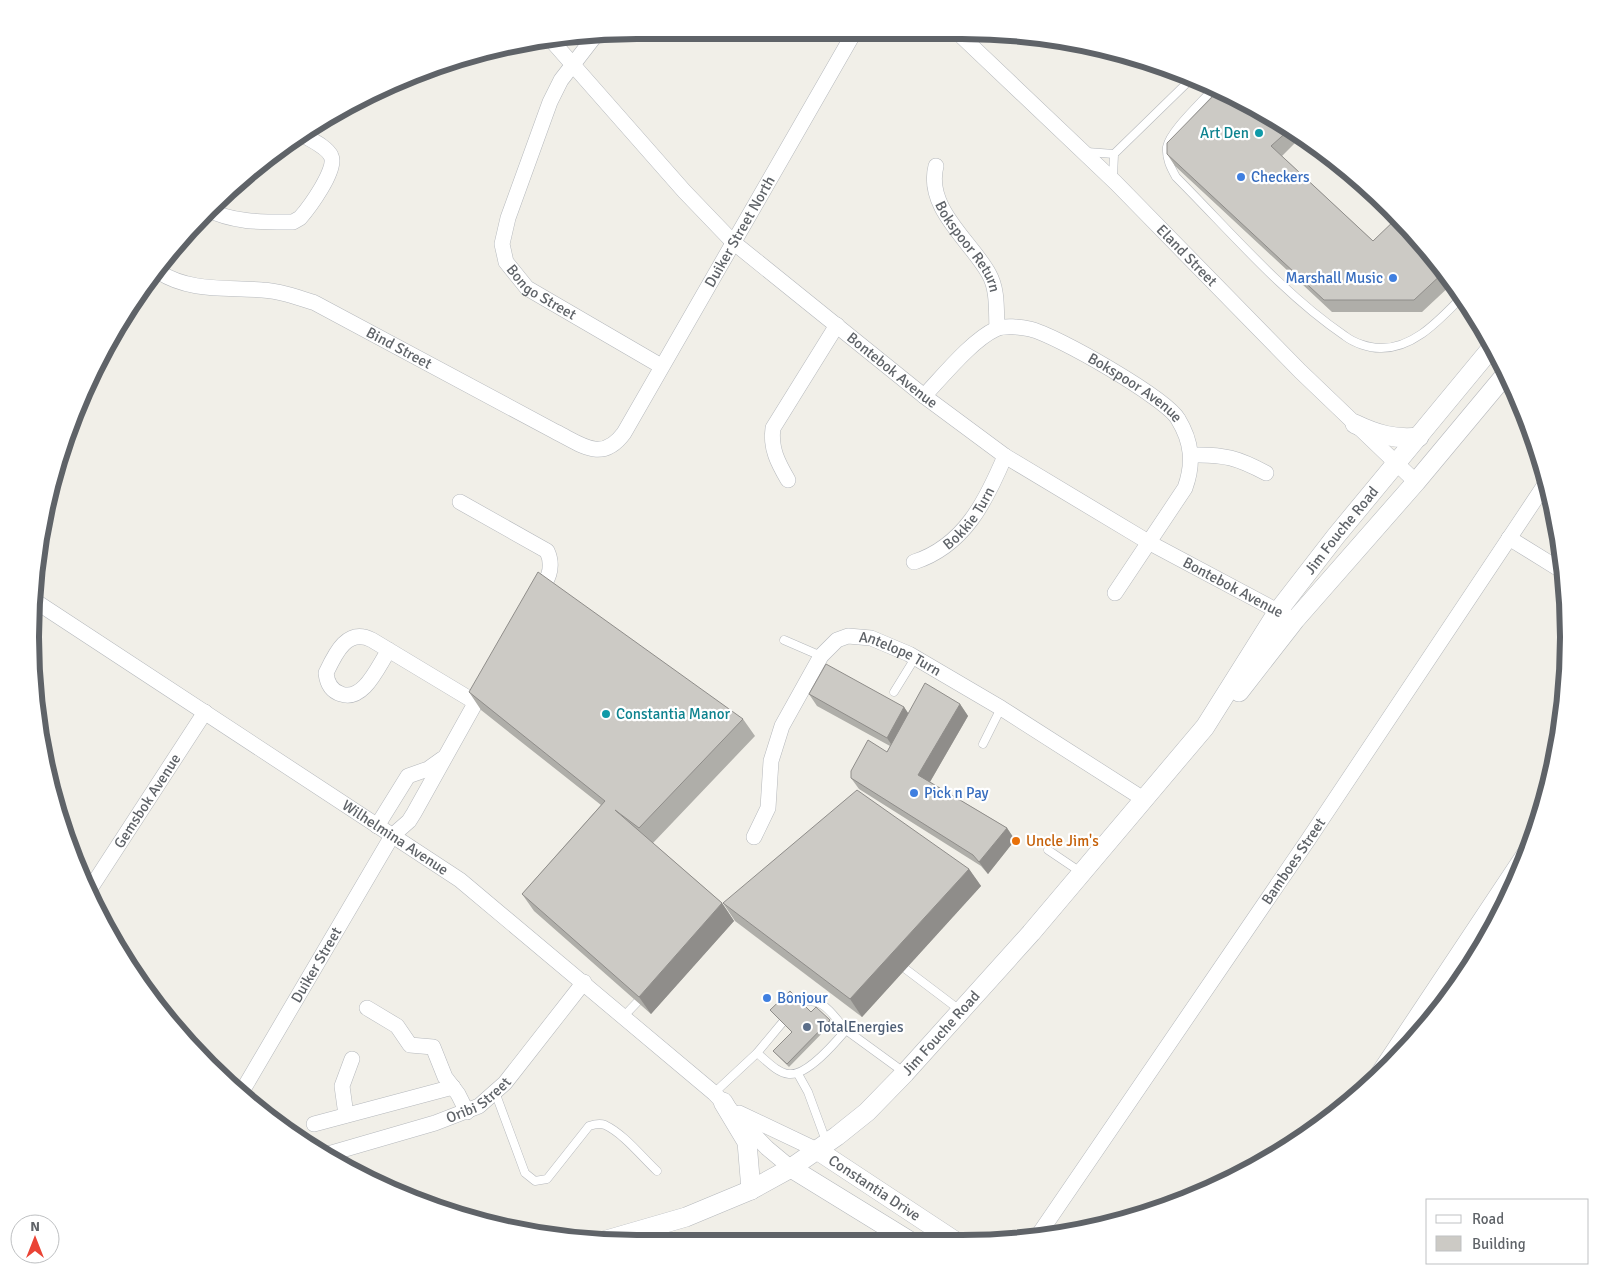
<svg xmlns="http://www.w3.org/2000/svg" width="1599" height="1274" font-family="Signika,sans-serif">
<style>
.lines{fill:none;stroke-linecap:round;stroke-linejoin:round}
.service-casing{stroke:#b5b8bc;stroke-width:9}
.minor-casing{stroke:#b5b8bc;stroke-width:16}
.tertiary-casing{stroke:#b5b8bc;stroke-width:20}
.service{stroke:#fff;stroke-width:8}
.minor{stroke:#fff;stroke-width:15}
.tertiary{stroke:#fff;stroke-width:19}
.wall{fill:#afaea9}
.shaded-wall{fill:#8f8d8a}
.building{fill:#cccac5;stroke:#8f8d8a}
.culture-dot{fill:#0f9aa8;stroke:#fff;stroke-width:2}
.shop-dot{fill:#3f7fe0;stroke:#fff;stroke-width:2}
.food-dot{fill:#e8710a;stroke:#fff;stroke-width:2}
.service-dot{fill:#5c6f8a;stroke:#fff;stroke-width:2}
.labels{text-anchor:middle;stroke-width:4.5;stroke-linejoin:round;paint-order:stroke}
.culture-label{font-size:15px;fill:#0d838f;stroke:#fff;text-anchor:end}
.shop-label{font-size:15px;fill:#366cbe;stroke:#fff;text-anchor:start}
.street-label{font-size:15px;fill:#5f6368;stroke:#fff}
.food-label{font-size:15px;fill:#c56008;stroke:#fff;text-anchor:start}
.service-label{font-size:15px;fill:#4e5e75;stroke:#fff;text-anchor:start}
.rim{fill:none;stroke:#5f6368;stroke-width:6}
</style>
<rect width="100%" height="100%" fill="#f1efe8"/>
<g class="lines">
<g class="service-casing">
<g id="service">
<path d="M1214,88c-12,14 -44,43 -47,59 -1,12 4,21 9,30 53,53 107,117 169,159 9,7 24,12 35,12 34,1 60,-29 82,-51"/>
<polyline points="1087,152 1114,154"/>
<polyline points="1113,177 1114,154 1192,78"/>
<polyline points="784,640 821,656"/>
<polyline points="894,692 915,658"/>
<polyline points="983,744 1001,708"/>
<polyline points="1048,850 1082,873"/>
<polyline points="899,964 961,1011"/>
<path d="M801,1003c22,-8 32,13 45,27"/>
<polyline points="624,1016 643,996"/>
<polyline points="757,1053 782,1023"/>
<polyline points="798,1074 808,1092 826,1141"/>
<path d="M495,1092l30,81 10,8 12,-2 42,-53c6,-2 11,-3 16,-1 19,9 36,31 52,46"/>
<path d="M714,1093l43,-40c9,7 20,20 32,21 18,2 46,-31 57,-44l59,43"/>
</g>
</g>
<g class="minor-casing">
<g id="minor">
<path id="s1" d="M956,31l160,152 184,188 116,111"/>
<path id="s2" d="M595,36l-34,44 -11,22 -42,116 -6,26 4,18 21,26 134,78"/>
<path id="s3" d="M552,41l132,150 49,51 191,154 81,60 145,87 137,73"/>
<path id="s4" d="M936,166c-11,42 35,75 53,108 9,16 7,36 8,54"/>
<path d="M207,209c26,14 57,13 86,13l7,-4c8,-9 38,-49 31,-62 -4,-9 -20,-16 -28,-21"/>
<path id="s5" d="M159,272c31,20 67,15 103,18 18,1 35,7 53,13l241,129c26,13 46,31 68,1l231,-402"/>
<path id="s6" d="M924,396c19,-20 48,-56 72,-67 8,-4 25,-2 34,0 26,6 136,69 148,90 14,23 16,44 7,69l-70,105"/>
<path d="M1192,455c32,-1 46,3 74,18"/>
<path d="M788,480c-10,-17 -18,-32 -15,-52l64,-103"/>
<path d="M460,502l87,49c8,17 0,30 -9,44"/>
<polyline points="1509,538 1564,572"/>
<path id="s7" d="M914,562c50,-16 72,-61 91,-106"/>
<path id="s8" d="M35,601l425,279 254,213 53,55 24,20"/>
<path d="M389,650c-11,16 -25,52 -48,44 -10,-3 -14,-12 -15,-21 9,-19 21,-46 46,-33l103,62"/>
<polyline points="377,826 408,776 428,769 442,759"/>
<path id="s9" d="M754,837l14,-29 3,-47 11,-35 39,-70 16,-16 11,-4 23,2 38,16 92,54 144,92"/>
<path id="s10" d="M90,889l115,-177"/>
<polyline points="367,1008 397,1026 410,1045 433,1047 445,1077 458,1094 467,1112"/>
<polyline points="1371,1084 1528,848"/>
<path id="s11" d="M242,1095l2,-7 148,-252 17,-15 5,-8 72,-129"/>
<polyline points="739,1113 817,1150"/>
<polyline points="346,1115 342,1086 352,1059"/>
<polyline points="314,1124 453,1087"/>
<path id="s12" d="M328,1154l107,-31 44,-17 26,-23 79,-101"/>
<path id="s13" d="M1037,1237l271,-397 238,-357"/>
</g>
</g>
<g class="tertiary-casing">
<g id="tertiary">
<path d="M1355,424c21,10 40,16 64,13"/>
<polyline points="1239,692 1295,620 1416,482 1506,374"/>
<polyline points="723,1102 747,1142 751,1190"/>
<path id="s14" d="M817,1150l141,93"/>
<polyline points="791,1168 913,1243"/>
<path id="s15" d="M603,1241l83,-24 65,-27 40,-22 46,-32 30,-24 38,-39 126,-140 174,-206 73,-116 58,-75 157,-190"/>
</g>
</g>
<use href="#service" class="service"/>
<use href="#minor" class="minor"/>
<use href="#tertiary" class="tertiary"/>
</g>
<g class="wall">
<polygon points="1266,111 1301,137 1282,156 1373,241 1419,237 1452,284 1422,312 1332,312 1175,166 1167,154"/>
<polygon points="469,692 743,719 755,736 653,843 722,903 734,921 651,1014 534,911 522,894 601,805 481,710"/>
<polygon points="809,694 904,707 908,713 960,704 968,716 930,782 1007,828 1015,840 988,874 981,866 859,789 851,778 887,752 890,746 817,706"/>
<polygon points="969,869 981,886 862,1017 735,921 723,903"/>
<polygon points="770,1010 811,1012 830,1020 832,1023 789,1067 773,1051 792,1032"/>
</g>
<g class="shaded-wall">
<polygon points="960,704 968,716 927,787 918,775"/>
<polygon points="904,707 912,719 895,750 887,738"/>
<polygon points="1007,828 1015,840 988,874 979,862"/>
<polygon points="969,869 981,886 862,1017 850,999"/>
<polygon points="722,903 734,921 651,1014 639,997"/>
</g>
<g class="building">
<polygon points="1219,90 1266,111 1290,129 1271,146 1373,241 1398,217 1419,237 1444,272 1414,300 1324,300 1167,154 1167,143"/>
<polygon points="538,572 743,719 639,828 615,810 722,903 639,997 522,894 605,801 469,692"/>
<polygon points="826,664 904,707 887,738 809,694"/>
<polygon points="925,683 960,704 918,775 1007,828 979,862 973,855 851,778 851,771 868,740 887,752"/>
<polygon points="857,790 969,869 850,999 723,903"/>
<polygon points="790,991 811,1012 816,1007 830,1020 787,1064 773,1051 792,1032 770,1010"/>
</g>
<g class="culture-dot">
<circle cx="1259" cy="133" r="5"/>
<circle cx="606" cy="714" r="5"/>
</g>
<g class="shop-dot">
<circle cx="1241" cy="177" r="5"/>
<circle cx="1393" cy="278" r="5"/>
<circle cx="914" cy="793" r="5"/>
<circle cx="767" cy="998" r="5"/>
</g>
<circle class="food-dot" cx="1016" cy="841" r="5"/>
<circle class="service-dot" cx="807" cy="1027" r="5"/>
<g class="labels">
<g class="culture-label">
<text x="1249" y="138">Art Den</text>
<text x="616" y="719" text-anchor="start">Constantia Manor</text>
</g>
<g class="shop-label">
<text x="1251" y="182">Checkers</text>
<text x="1383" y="283" text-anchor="end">Marshall Music</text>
<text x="924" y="798">Pick n Pay</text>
<text x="777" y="1003">Bonjour</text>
</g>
<g class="street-label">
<text dy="5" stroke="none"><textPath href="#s5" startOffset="744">Duiker Street North</textPath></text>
<text dy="5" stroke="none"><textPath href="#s4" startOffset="90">Bokspoor Return</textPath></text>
<text dy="5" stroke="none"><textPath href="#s1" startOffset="322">Eland Street</textPath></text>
<text dy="5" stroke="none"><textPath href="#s2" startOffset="296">Bongo Street</textPath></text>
<text dy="5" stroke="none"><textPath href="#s5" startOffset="256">Bind Street</textPath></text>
<text dy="5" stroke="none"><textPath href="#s3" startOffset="475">Bontebok Avenue</textPath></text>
<text dy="5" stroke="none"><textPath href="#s6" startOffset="254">Bokspoor Avenue</textPath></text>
<text dy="5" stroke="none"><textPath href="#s7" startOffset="72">Bokkie Turn</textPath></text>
<text dy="5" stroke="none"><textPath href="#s15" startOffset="1049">Jim Fouche Road</textPath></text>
<text dy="5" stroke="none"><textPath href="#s3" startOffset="880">Bontebok Avenue</textPath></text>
<text dy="5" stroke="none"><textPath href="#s9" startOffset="286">Antelope Turn</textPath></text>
<text dy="5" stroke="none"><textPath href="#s10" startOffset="105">Gemsbok Avenue</textPath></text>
<text dy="5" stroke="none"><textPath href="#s8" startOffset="431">Wilhelmina Avenue</textPath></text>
<text dy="5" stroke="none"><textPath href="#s13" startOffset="455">Bamboes Street</textPath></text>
<text dy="5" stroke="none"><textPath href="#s11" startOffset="150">Duiker Street</textPath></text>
<text dy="5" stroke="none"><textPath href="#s15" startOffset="405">Jim Fouche Road</textPath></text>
<text dy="5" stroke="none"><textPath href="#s12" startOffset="161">Oribi Street</textPath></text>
<text dy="5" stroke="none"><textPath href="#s14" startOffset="69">Constantia Drive</textPath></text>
</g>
<g class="food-label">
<text x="1026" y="846">Uncle Jim's</text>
</g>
<g class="service-label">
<text x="817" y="1032">TotalEnergies</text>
</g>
</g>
<path d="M0 0H1599V1274H0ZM637 39H962A598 598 0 0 1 1560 637V637A598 598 0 0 1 962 1235H637A598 598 0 0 1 39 637V637A598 598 0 0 1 637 39Z" fill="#fff" fill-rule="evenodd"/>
<path class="rim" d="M637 39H962A598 598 0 0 1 1560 637V637A598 598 0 0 1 962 1235H637A598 598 0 0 1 39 637V637A598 598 0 0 1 637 39Z"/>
<rect x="1426" y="1199" width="162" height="65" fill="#ffffff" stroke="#bfc1c3"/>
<rect x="1436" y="1215" width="25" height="8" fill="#ffffff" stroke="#bfc1c3"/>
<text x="1472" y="1224" font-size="15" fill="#5f6368">Road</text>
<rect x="1436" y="1236" width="25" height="15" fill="#cccac5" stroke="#bfc1c3"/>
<text x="1472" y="1249" font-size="15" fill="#5f6368">Building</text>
<g transform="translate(35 1239)"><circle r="24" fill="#ffffff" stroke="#bfc1c3"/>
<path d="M0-4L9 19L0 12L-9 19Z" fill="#ea4335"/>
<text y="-8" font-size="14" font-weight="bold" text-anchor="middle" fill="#5f6368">N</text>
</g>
</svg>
